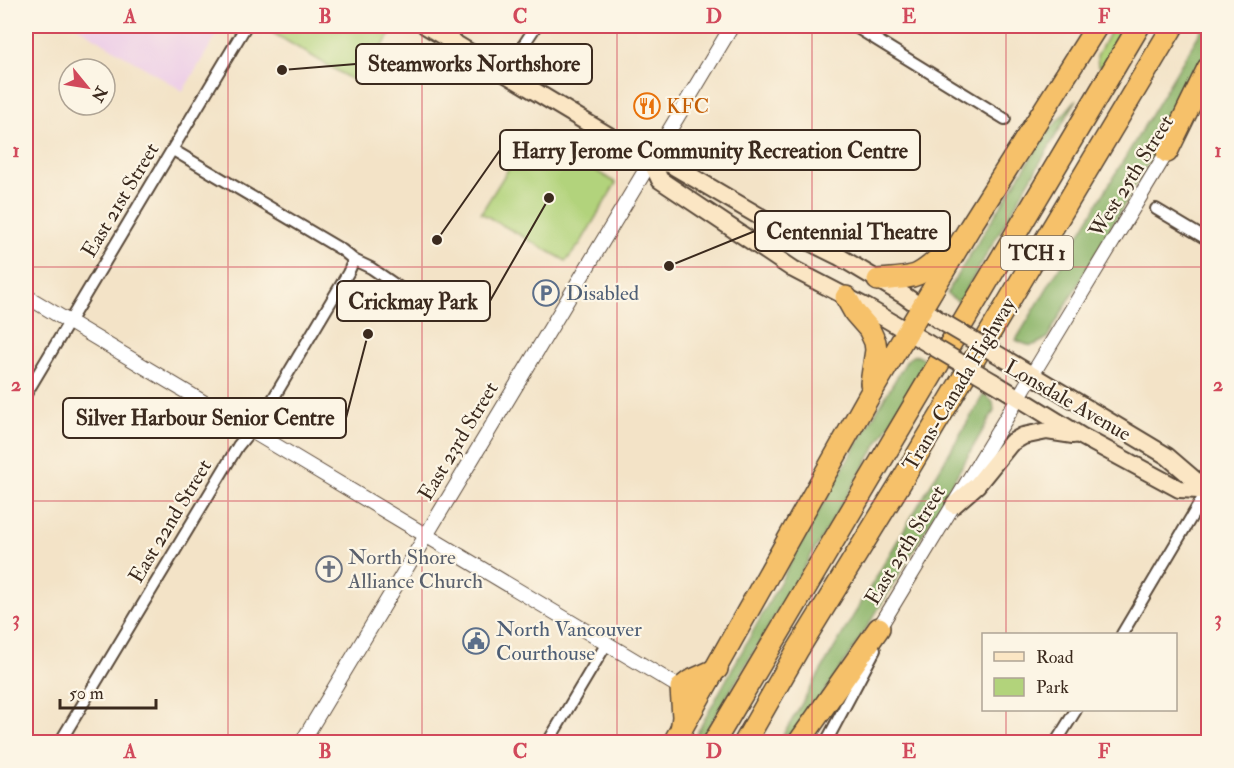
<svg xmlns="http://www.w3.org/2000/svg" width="1234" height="768" font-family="'IM FELL Double Pica',serif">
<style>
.built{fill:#eed0e7}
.green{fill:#b2d37b;stroke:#767e4c;stroke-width:1.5}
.forest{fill:#8db56b;stroke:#647044;stroke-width:1.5}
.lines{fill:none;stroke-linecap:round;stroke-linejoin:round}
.minor-casing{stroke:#574637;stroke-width:14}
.tertiary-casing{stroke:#574637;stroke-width:16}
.secondary-casing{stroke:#574637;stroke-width:20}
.motorway-casing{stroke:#574637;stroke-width:24}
.minor{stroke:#fff;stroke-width:10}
.tertiary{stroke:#fff;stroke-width:14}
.secondary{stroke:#fbe6c4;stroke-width:16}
.motorway{stroke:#f6c16b;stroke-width:21}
.secondary-bridge-casing{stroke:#574637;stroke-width:20;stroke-linecap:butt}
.secondary-bridge{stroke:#fbe6c4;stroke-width:16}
.grid{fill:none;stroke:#d1495b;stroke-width:1.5;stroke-opacity:0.55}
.labels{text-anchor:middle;stroke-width:4.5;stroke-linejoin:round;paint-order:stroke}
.shield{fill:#fcf5e5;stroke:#75675a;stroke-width:1.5}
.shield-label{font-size:20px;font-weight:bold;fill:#3b2a1e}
.food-label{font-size:21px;fill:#c56008;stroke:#fcf5e5;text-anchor:start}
.street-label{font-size:21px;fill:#3b2a1e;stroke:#fcf5e5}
.service-label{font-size:21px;fill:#4e5e75;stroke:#fcf5e5;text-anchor:start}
.worship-label{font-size:21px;fill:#5b616d;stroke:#fcf5e5;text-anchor:start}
.leader{fill:none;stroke:#3b2a1e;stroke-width:2}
.callout-dot{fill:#3b2a1e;stroke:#fcf5e5;stroke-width:2}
.callout{fill:#fcf5e5;stroke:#3b2a1e;stroke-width:2}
.callout-label{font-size:22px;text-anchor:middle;font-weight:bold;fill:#3b2a1e}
.neatline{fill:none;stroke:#d1495b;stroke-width:2}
.grid-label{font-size:20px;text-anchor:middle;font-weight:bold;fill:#d1495b}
</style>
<rect width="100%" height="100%" fill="#fcf5e5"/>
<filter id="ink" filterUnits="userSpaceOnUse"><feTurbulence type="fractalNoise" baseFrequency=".0167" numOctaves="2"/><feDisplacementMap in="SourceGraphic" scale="12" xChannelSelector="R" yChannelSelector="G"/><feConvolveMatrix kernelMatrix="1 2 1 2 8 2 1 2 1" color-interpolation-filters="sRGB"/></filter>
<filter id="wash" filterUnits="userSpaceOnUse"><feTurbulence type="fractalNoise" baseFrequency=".008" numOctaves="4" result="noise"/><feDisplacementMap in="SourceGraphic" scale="24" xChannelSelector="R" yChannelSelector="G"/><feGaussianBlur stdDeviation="1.35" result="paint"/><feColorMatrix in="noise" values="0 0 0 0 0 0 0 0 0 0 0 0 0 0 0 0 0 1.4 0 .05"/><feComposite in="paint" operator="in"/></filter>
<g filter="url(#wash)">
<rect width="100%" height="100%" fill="#f3e3c7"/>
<polygon class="built" points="76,26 222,26 183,91"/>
<g class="green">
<polygon points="271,26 379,26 391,33 359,84 268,30"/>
<polygon points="1113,26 1128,26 1105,65 1098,67 1097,56"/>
<polygon points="532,131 616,183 580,244 566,261 481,213"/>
</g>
<g class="forest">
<path d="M1204,26h4v27l-27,54 -134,231c-14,9 -16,10 -31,2z"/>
<polygon points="1077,99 959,302 947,294 951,285 1046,134"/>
<polygon points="914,355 918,356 927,361 700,742 692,742 843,468 907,360"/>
<path d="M984,394l9,8 1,9c-66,112 -127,229 -207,331h-8z"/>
</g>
</g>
<g filter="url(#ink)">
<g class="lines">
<g class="minor-casing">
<g id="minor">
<polyline points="854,26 1005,119"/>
<polyline points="505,73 536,26"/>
<polyline points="173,150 342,250 354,260 371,268 419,301"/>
<polyline points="1156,209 1208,240"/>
<polyline points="26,394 246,26"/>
<polyline points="1122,634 1205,494"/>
<polyline points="60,742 238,446 264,414 348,273 354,260"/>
<polyline points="548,742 607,643"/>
<polyline points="826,742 875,650"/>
<polyline points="1056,742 1076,710"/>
</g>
</g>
<g class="tertiary-casing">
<g id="tertiary">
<polyline points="26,296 681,688"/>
<polyline points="879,628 1167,152"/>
<polyline points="302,742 732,26"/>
</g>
</g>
<g class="secondary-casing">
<g id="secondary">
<polyline points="426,26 651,161 670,164 771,223 838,256 905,296 939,320"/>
<polyline points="651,161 660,180 793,269 866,307 927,343"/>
<polyline points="1007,360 1167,456 1195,480 1199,490"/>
<polyline points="993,382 1081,436 1179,489 1199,490 1208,495"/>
<polyline points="954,505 977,485 1011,443 1023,436 1047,431 1073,435"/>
</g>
</g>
<g class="motorway-casing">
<g id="motorway">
<polyline points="1167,152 1208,68"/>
<path d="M878,280c39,-3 39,-1 69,-29"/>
<polyline points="846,297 855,313 869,329 875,342 876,350 871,383"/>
<polyline points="681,731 683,717 681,688 690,681 717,669"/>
<polyline points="674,742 869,396 970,227 1097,26"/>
<polyline points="714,742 1139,26"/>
<polyline points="745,742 797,651 901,482 1173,26"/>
<polyline points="799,742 879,628"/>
</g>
</g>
<use href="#minor" class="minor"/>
<use href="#tertiary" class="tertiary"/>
<use href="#secondary" class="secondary"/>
<use href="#motorway" class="motorway"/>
<g class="secondary-bridge-casing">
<g id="secondary-bridge">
<polyline points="939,320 1007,360"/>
<polyline points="927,343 993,382"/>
</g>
</g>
<use href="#secondary-bridge" class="secondary-bridge"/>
</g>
</g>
<path class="grid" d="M228,26v716M422,26v716M617,26v716M812,26v716M1006,26v608M26,267h1182M26,501h1182M1006,710v32"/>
<defs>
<g id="restaurant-ring" transform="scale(1.35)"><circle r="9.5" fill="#fcf5e5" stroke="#e8710a" stroke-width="1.5"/><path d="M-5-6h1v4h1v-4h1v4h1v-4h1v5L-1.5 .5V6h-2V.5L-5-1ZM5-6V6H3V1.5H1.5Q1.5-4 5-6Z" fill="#e8710a"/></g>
<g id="parking-ring" transform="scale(1.35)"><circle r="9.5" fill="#fcf5e5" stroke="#5c6f8a" stroke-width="1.5"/><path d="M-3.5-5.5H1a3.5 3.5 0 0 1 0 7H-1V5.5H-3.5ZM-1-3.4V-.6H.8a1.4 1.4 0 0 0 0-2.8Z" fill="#5c6f8a"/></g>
<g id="church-ring" transform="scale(1.35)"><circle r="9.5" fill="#fcf5e5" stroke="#6b7280" stroke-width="1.5"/><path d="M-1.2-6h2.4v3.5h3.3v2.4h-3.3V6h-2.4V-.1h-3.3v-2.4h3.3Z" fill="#6b7280"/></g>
<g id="civic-ring" transform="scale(1.35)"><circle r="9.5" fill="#fcf5e5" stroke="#5c6f8a" stroke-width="1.5"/><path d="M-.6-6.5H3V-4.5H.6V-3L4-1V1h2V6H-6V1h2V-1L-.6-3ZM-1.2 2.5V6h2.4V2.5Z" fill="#5c6f8a"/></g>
</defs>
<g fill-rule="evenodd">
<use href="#restaurant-ring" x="647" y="106"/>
<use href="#parking-ring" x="546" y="293"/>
<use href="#church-ring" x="329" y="569"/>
<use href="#civic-ring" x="476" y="641"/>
</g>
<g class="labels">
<rect class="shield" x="1001" y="236" width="72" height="34" rx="4.5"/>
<g class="shield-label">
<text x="1037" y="260">TCH 1</text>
</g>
<g class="food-label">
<text x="666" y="113">KFC</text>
</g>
<g class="street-label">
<text transform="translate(1131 176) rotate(-58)" y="7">West 25th Street</text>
<text transform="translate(120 200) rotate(-59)" y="7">East 21st Street</text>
<text transform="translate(959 384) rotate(-59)" y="7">Trans-Canada Highway</text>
<text transform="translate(1068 400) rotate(30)" y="7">Lonsdale Avenue</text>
<text transform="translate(458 441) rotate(-59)" y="7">East 23rd Street</text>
<text transform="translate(170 521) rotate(-59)" y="7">East 22nd Street</text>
<text transform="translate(905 545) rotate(-59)" y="7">East 25th Street</text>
</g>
<g class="service-label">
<text x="566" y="300">Disabled</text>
<text x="496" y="636">North Vancouver<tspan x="496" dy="24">Courthouse</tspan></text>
</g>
<g class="worship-label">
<text x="348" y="564">North Shore<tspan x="348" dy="24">Alliance Church</tspan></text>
</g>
</g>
<path class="leader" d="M282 70L356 64M437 240L500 150M669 266L755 231M549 198L490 301M368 334L346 418"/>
<g class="callout-dot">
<circle cx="282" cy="70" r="6"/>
<circle cx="437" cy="240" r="6"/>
<circle cx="669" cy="266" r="6"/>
<circle cx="549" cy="198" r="6"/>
<circle cx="368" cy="334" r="6"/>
</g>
<g class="callout">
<rect x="356" y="44" width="236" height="40" rx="6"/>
<rect x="500" y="130" width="420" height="40" rx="6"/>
<rect x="755" y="211" width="195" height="40" rx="6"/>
<rect x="337" y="281" width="153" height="40" rx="6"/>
<rect x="63" y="398" width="283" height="40" rx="6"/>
</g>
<g class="callout-label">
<text x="474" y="71">Steamworks Northshore</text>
<text x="710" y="158">Harry Jerome Community Recreation Centre</text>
<text x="852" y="239">Centennial Theatre</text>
<text x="413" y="309">Crickmay Park</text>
<text x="205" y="425">Silver Harbour Senior Centre</text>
</g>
<rect width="1234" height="768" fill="none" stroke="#fcf5e5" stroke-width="66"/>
<rect x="982" y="633" width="195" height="78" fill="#fcf5e5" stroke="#afa495" stroke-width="1.5"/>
<rect x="994" y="652" width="30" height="9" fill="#fbe6c4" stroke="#afa495" stroke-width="1.5"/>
<text x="1036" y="663" font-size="18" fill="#3b2a1e">Road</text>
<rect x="994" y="678" width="30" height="18" fill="#b2d37b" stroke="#afa495" stroke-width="1.5"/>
<text x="1036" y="693" font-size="18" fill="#3b2a1e">Park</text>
<g transform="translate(87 87) rotate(120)"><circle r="28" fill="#fcf5e5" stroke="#afa495" stroke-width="1.5"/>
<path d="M0-4.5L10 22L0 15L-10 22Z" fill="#d1495b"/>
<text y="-9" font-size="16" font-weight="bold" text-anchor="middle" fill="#3b2a1e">N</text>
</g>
<path d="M60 699v9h96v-9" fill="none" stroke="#3b2a1e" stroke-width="3"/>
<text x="69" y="699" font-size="18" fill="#3b2a1e" stroke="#fcf5e5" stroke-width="4.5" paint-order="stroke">50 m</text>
<rect x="33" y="33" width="1168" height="702" class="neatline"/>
<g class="grid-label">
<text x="130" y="23">A</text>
<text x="325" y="23">B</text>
<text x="520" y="23">C</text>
<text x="714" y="23">D</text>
<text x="909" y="23">E</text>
<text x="1104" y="23">F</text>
<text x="16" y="157">1</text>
<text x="1218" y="157">1</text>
<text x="16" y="391">2</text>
<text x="1218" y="391">2</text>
<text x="16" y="625">3</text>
<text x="1218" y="625">3</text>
<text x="130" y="758">A</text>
<text x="325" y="758">B</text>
<text x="520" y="758">C</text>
<text x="714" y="758">D</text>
<text x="909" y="758">E</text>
<text x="1104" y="758">F</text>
</g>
</svg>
